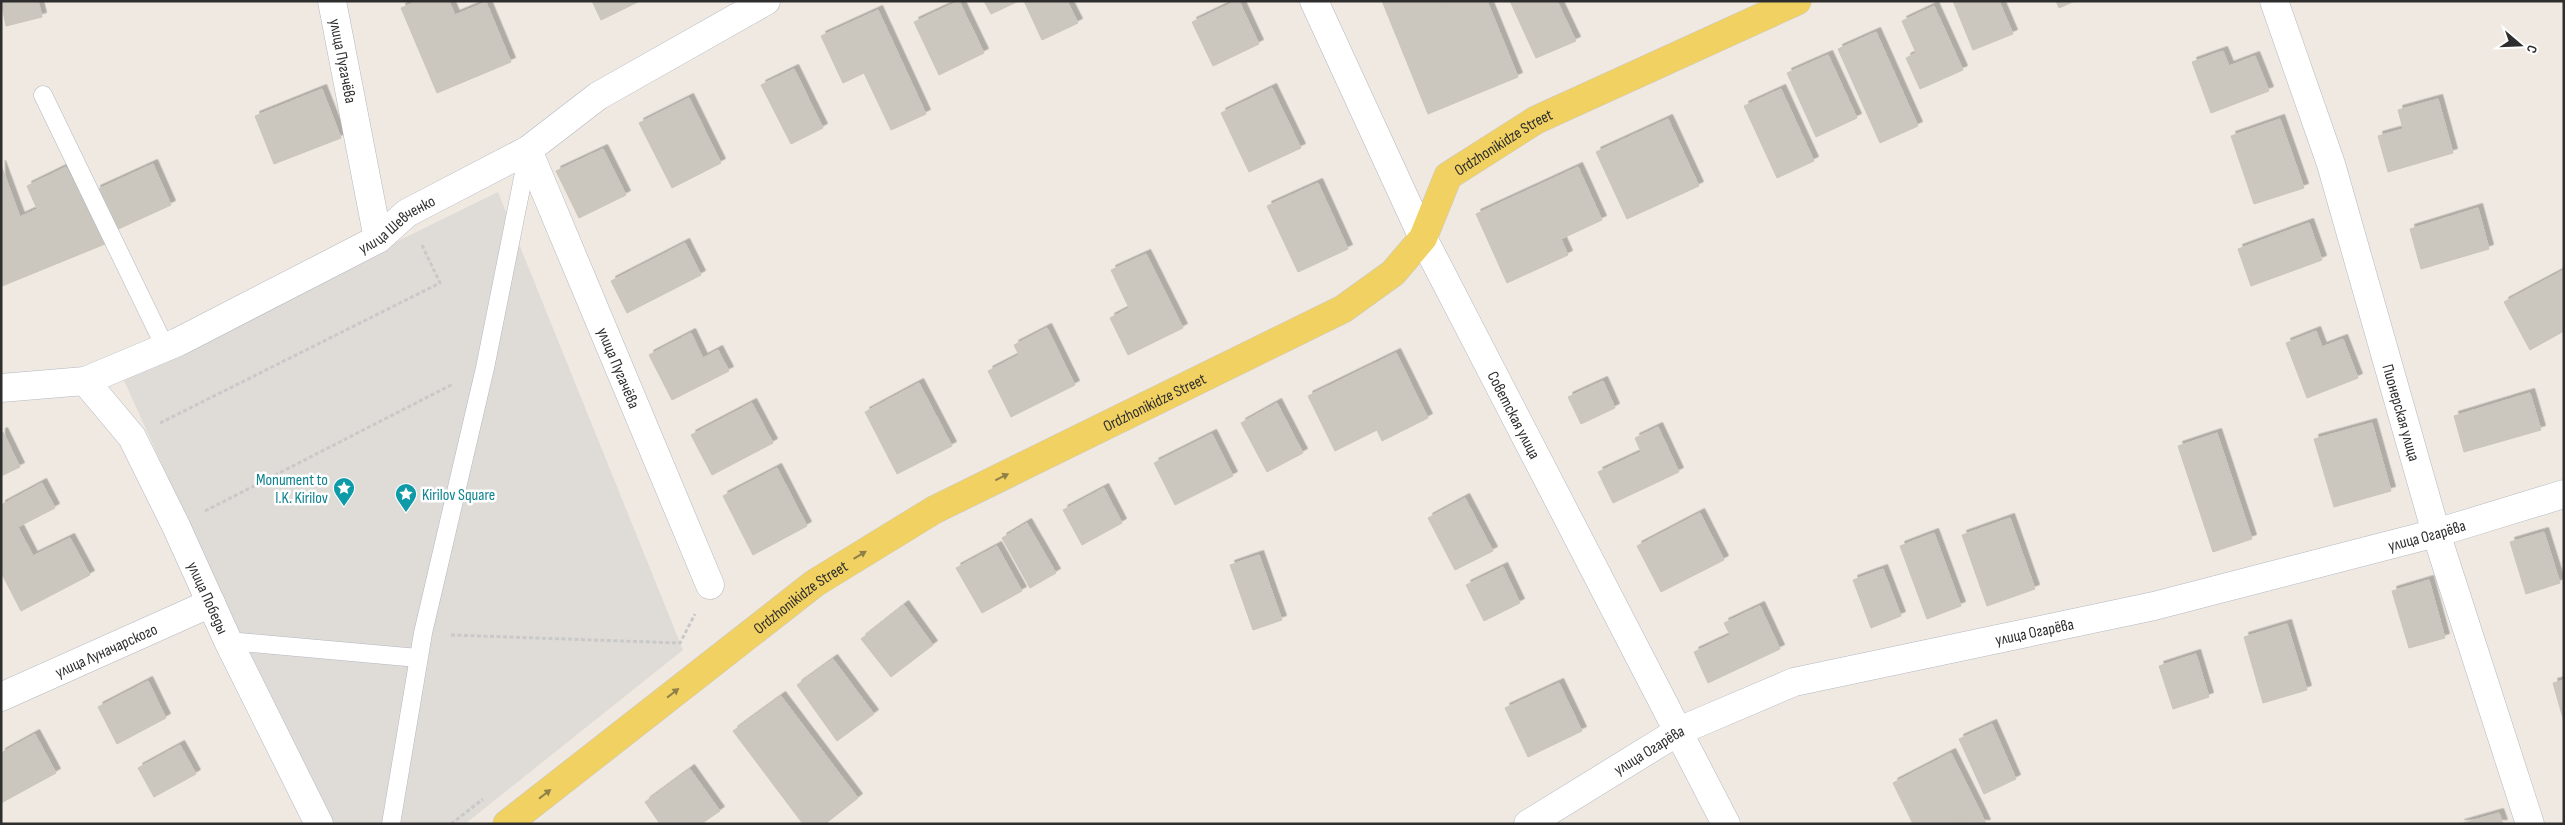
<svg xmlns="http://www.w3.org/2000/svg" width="2565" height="825" font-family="'Sofia Sans Condensed',sans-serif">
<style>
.plaza{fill:#dfdcd8}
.building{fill:#cbc7bf;stroke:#cbc5ba;filter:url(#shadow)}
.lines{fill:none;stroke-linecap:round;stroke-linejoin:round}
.lane-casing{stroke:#b4b7c1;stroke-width:19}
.street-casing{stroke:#b4b7c1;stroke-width:29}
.secondary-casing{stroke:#b4b7c1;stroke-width:29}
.primary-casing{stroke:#c9c9c9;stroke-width:29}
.path{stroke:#c9c9c9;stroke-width:3;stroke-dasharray:4 2.5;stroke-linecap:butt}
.lane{stroke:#fff;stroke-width:18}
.street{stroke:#fff;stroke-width:28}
.secondary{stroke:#fff;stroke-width:28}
.primary{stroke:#f2d163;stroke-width:28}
.oneway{fill:#908048}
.labels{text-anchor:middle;stroke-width:5;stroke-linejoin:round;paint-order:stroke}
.street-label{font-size:16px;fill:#2e2e2e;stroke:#fff}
.culture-label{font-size:16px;fill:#0d838f;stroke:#fff;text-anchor:end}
</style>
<defs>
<filter id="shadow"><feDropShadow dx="4.5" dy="-4.5" stdDeviation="0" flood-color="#0004"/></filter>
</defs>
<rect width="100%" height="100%" fill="#efe9e1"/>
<polygon class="plaza" points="498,192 683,650 465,824 324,824 122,376"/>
<g class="building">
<polygon points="1,1 38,1 42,17 6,26"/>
<polygon points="417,1 449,1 455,15 486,2 511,62 437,93 401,8"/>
<polygon points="592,1 640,1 601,20"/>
<polygon points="959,1 984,53 939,75 914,22"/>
<polygon points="984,1 1019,1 991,14"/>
<polygon points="1024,1 1067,1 1078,23 1042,40"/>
<polygon points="1236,1 1239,1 1259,44 1213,66 1192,22"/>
<polygon points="1382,1 1454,1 1454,2 1393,28"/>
<polygon points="1457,1 1487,1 1518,77 1428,114 1393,28"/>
<polygon points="1510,1 1557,1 1576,41 1536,58"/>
<polygon points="1953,1 1999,1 2013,34 1973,50"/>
<polygon points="2056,1 2075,1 2059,8"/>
<polygon points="1934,6 1963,70 1920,89 1906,58 1916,53 1902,21"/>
<polygon points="878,10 926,114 891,130 864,73 843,83 821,36"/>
<polygon points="1876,32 1918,126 1880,143 1838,49"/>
<polygon points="2223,51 2229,66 2255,56 2269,91 2211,113 2192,62"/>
<polygon points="1828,55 1857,118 1816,137 1787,73"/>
<polygon points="794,69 823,128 791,144 761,85"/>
<polygon points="1272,88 1301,148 1249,172 1221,113"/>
<polygon points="322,89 341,138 274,164 255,116"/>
<polygon points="1781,89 1814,161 1777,178 1744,106"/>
<polygon points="689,98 721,163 672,188 639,123"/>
<polygon points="2438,99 2453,153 2388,172 2378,136 2403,129 2398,110"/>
<polygon points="1668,119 1699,186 1627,219 1596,152"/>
<polygon points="2280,119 2304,188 2254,204 2231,136"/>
<polygon points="603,149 626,195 579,218 556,171"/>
<polygon points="153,164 171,205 114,231 96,190"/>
<polygon points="1,165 20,217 37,209 27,186 66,167 105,244 2,286"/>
<polygon points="1578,167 1602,220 1561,239 1568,255 1507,283 1476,214"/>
<polygon points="1318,183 1348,249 1298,272 1267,206"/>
<polygon points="2478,208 2489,249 2421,269 2410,229"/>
<polygon points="2309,223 2322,260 2251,286 2238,249"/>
<polygon points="685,243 701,275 627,313 611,281"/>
<polygon points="1146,254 1183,328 1128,355 1110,318 1129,308 1111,270"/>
<polygon points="2564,270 2564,331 2530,350 2504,302"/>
<polygon points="1047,328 1075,385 1011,417 988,371 1019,355 1014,345"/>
<polygon points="2316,331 2322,347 2343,339 2358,378 2307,398 2286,343"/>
<polygon points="691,333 703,358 718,350 729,371 672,400 649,355"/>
<polygon points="1396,353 1428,418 1382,441 1377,430 1335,451 1308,396"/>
<polygon points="1603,381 1615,408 1581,424 1568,397"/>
<polygon points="919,383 952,446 897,474 865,412"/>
<polygon points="2530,393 2541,430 2464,452 2454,416"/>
<polygon points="752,403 773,443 712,475 691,435"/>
<polygon points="1277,403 1303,453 1267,472 1241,423"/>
<polygon points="2372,423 2391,491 2334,507 2314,439"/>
<polygon points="1658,427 1679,472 1613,503 1598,472 1641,452 1635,438"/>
<polygon points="3,432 20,467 1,476 1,433"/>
<polygon points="2217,433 2252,539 2213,552 2178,446"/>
<polygon points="1212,434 1233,476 1175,505 1154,463"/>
<polygon points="777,468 807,526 753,555 723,496"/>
<polygon points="42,483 55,508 18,527 33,556 70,538 90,575 21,611 1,572 1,505"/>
<polygon points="1104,488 1122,523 1082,545 1063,510"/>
<polygon points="1465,498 1493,551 1455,570 1428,518"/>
<polygon points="1700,513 1724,560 1661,592 1637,546"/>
<polygon points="2010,518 2035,589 1987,606 1962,535"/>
<polygon points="1027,523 1056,573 1030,588 1002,538"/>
<polygon points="2544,532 2560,583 2526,594 2510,542"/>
<polygon points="1934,533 1961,606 1927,619 1900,546"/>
<polygon points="997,546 1022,591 982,613 956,568"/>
<polygon points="1259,555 1282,620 1253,630 1230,565"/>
<polygon points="1503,567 1520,603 1484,621 1466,585"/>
<polygon points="1883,569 1901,616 1871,628 1853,580"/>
<polygon points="2429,580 2445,638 2409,648 2392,591"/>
<polygon points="904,605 933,645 891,677 861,639"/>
<polygon points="1760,606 1780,649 1708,683 1694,652 1730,635 1724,623"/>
<polygon points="2287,624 2307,690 2263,703 2244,637"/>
<polygon points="2196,654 2209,697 2173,709 2159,666"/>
<polygon points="833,659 874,714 837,741 797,685"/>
<polygon points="2564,680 2564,722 2553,683"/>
<polygon points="148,681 166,718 117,744 98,707"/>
<polygon points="1559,683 1582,731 1528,757 1505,708"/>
<polygon points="781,696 858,798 825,824 803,824 733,731"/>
<polygon points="1992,724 2016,779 1984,794 1959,739"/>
<polygon points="35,734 56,773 1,803 1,753"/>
<polygon points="180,745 196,774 154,797 138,768"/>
<polygon points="1951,753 1979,809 1950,824 1913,824 1893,783"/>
<polygon points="690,769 720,811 701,824 660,824 645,802"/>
<polygon points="1979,809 1986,824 1950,824"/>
<polygon points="2499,813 2503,824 2460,824"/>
</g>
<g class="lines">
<g class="lane-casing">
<g id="lane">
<polyline points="43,95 165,347"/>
<polyline points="228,641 418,658"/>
<polyline points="391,824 423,633 485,368 528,153"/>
</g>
</g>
<g class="street-casing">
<g id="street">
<path id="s1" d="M332,1l46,238"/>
<path id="s2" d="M2274,1l57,163 105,369 94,291"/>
<path id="s3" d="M528,150l182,435"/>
<path id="s4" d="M1423,238l303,586"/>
<path id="s5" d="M85,381l47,56 44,89 52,115 91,183"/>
<path id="s6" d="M1,388l84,-7 93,-39 200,-103 29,-26 121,-63 70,-54 168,-95"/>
<path id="s7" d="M1,697l210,-94"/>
<path id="s8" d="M1528,824l151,-93 115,-49 360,-76 282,-73 128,-39"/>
</g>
</g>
<g class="secondary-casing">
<polyline id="secondary" points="1314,1 1423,238"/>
</g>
<g class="primary-casing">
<g id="primary">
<path id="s9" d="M507,824l308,-241 119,-73 409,-201 50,-36 30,-35 25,-62 88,-56 261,-119"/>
</g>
</g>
<g class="path">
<polyline points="160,423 440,283 421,243"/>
<polyline points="205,511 453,384"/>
<polyline points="451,635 680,643 695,614"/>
<polyline points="451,824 483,799"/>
</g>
<use href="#lane" class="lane"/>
<use href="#street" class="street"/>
<use href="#secondary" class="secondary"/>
<use href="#primary" class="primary"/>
</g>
<defs><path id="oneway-solid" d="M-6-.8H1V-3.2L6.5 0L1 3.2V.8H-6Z" transform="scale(1.25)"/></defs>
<g class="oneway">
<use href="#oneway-solid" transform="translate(1002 477) rotate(-26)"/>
<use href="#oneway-solid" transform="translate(860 555) rotate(-31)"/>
<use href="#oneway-solid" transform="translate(673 693) rotate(-38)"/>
<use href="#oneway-solid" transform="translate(545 794) rotate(-38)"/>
</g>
<defs>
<g id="sight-pin" transform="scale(1.125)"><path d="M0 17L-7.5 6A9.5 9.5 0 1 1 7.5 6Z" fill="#0f9aa8" stroke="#fff"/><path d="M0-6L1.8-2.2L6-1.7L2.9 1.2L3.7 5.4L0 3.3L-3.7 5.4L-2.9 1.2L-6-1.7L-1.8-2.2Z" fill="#fff"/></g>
</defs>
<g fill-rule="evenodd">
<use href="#sight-pin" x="344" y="488"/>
<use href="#sight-pin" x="406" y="494"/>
</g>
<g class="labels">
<g class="street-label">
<text dy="6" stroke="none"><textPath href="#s1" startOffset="61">улица Пугачёва</textPath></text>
<text dy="6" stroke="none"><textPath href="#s9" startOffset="1226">Ordzhonikidze Street</textPath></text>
<text dy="6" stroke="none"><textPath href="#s6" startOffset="434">улица Шевченко</textPath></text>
<text dy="6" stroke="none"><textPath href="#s3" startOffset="236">улица Пугачёва</textPath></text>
<text dy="6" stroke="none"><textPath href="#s9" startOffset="776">Ordzhonikidze Street</textPath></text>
<text dy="6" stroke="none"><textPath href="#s2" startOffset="431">Пионерская улица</textPath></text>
<text dy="6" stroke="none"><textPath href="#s4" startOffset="199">Советская улица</textPath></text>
<text dy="6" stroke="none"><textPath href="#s8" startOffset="952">улица Огарёва</textPath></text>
<text dy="6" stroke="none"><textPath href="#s9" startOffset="371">Ordzhonikidze Street</textPath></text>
<text dy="6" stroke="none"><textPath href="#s5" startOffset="251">улица Победы</textPath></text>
<text dy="6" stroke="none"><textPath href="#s8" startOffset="548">улица Огарёва</textPath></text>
<text dy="6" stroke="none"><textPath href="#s7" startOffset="115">улица Луначарского</textPath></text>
<text dy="6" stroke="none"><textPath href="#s8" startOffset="142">улица Огарёва</textPath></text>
</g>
<g class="culture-label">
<text x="328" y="485">Monument to<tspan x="328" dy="18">I.K. Kirilov</tspan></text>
<text x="422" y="500" text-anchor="start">Kirilov Square</text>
</g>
</g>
<rect width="2565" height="825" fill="none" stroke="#2e2e2e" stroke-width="5"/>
<g transform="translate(2520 45) rotate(109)" stroke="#ffffff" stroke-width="4" paint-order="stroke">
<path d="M0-4L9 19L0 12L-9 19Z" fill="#2e2e2e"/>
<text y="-8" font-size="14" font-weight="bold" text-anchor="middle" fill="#2e2e2e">С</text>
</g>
</svg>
